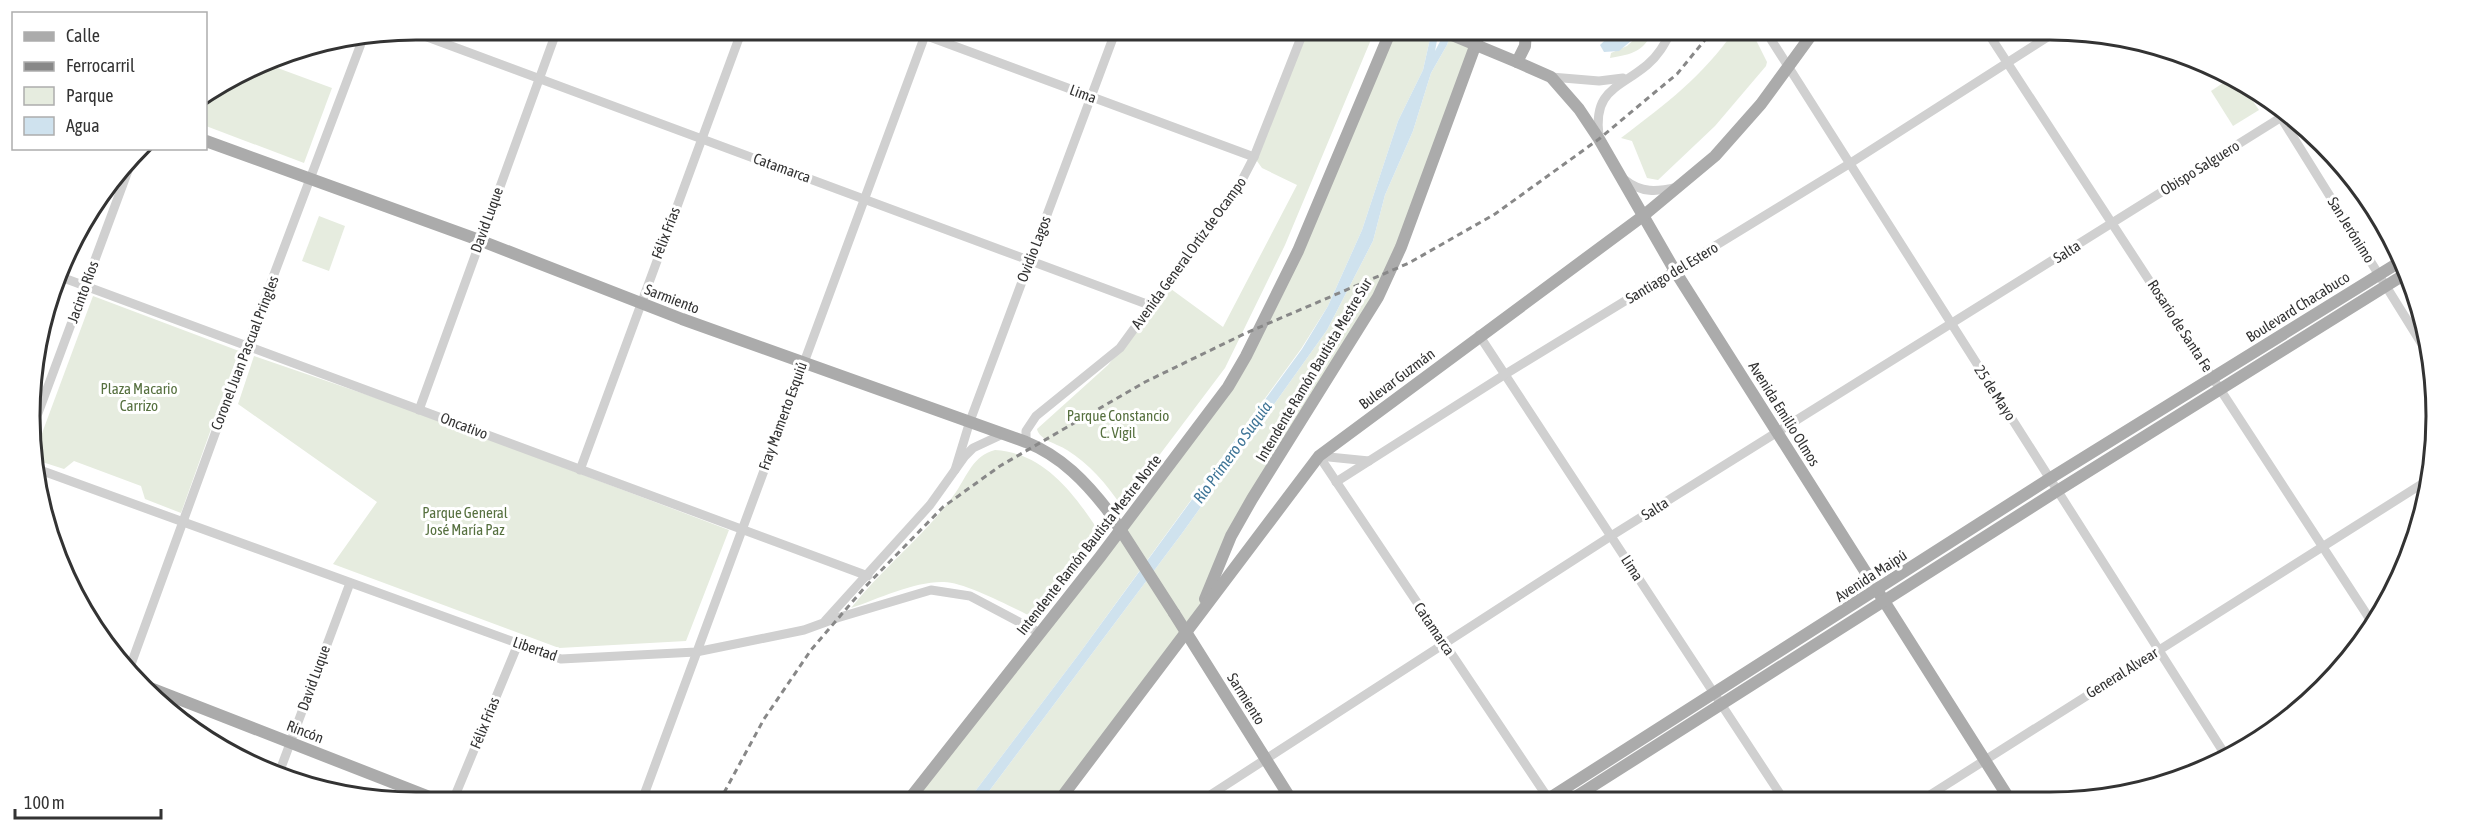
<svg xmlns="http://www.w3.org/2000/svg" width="2466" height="833" font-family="'Asap Condensed',sans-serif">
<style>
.green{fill:#e6ecdf}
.water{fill:#cfe2ee}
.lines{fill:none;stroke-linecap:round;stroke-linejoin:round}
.minor{stroke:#d0d0d0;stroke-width:9}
.major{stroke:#ababab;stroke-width:12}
.rail{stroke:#888;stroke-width:3;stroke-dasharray:6 4.5;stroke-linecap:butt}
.major-bridge{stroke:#ababab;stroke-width:12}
.labels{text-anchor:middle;stroke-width:6;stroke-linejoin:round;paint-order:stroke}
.street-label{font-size:15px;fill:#333;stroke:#fff}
.park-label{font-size:15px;fill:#56703f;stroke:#fff}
.water-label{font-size:16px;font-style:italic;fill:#3f7597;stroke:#fff}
.rim{fill:none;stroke:#333;stroke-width:3}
</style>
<rect width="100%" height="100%" fill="#fff"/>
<g class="green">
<path d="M1304,30h71l-90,215 -60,123 -104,138c-14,-22 -32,-42 -54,-56 -9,-6 -28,-10 -30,-21l71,-64 63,-76 52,38 74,-142 -35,-17 -8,-11z"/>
<polygon points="1391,30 1432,30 1423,70 1398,121 1362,230 1328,306 1301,349 1079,654 967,802 907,802 1246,356"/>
<polygon points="1452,30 1481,30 1401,247 1252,499 1196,618 1058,802 981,802 1183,532 1327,330 1373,241 1385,195 1413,131 1431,73 1447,45"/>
<path d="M1644,30h10c-11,22 -21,24 -44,28l1,-5 16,-7z"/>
<path d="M1735,30h16l16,32 -1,4 -51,60 -57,54 -11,-2 -15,-37 -11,-3c47,-36 80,-60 114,-108z"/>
<polygon points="264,63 332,88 304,163 206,126 206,99"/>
<polygon points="2226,81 2246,91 2259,110 2233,126 2211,91"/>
<polygon points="319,216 345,226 329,271 302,261"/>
<polygon points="93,296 239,351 181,513 145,499 141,486 74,461 64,469 39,461 38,444"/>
<polygon points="254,356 411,410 729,530 686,641 559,648 333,564 377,502 238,404"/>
<path d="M995,450c50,3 80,45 105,83l-66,85c-20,-10 -70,-36 -90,-36 -29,-1 -66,17 -93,26 32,-41 75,-73 105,-116 12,-18 17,-36 39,-42z"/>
</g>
<g class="water">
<polygon points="1432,30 1439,30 1435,51 1446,30 1452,30 1447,45 1431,73 1413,131 1385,195 1373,241 1327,330 1183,532 981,802 967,802 1079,654 1302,349 1328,306 1362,230 1398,121 1423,70"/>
<polygon points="1616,30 1644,30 1619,51 1604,52 1600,45"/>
</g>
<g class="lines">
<g class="minor">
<polyline points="911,30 1254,157"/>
<polyline points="1765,30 2226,756"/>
<polyline points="1986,30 2373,624"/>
<polyline points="411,31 1152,306"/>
<polyline points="1551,77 1599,81 1623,78"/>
<polyline points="2272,103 2430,357"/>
<path d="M1599,136c-6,-46 19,-47 48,-71 12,-10 18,-22 25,-35"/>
<path d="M1625,180c16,13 32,12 52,7"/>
<polyline points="61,277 868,576"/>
<polyline points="1479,335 1784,800"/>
<polyline points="419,410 557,30"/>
<polyline points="37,416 129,168"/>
<polyline points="1026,442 1026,431 1036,416 1120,348 1241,182 1254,157 1304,30"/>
<polyline points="1319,456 1550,801"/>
<polyline points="1319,456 1369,461"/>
<polyline points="40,470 561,659 696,652 804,630 837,618 931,590 970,596 1040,633"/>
<polyline points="580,470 742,30"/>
<polyline points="955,470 970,421 1116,30"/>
<polyline points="1336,482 1504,375 1849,164 2057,31"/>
<polyline points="825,621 930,505 965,456 973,448 1003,434"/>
<polyline points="130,667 247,346 362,41"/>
<polyline points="279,773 350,583"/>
<polyline points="1922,800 2425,482"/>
<polyline points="1201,801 1611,536 2288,113"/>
<polyline points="452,803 518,644"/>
<polyline points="641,803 927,30"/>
</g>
<g class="major">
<polyline points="1526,30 1525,46 1517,62 1551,77 1579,109 1599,139 1675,271 2010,800"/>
<path d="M206,141l273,99 203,79 344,123c35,14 60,40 83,70"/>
<polyline points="1205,599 1231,536 1252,499 1378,297 1401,247 1481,30"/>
<polyline points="1174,613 1292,801"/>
<polyline points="153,689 445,803"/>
<polyline points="1545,801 2049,479 2398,263"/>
<polyline points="1569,801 2057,491 2402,276"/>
<polyline points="907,802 1100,557 1228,387 1246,356 1298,251 1391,30"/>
<polyline points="1058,802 1319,456 1643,216 1715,156 1761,104 1815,30"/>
</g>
<polyline class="rail" points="719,802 764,719 811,650 865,587 943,507 1000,466 1145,382 1246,333 1409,263 1495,214 1599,139 1654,93 1677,74 1713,30"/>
<g class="major-bridge">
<polyline points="1440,30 1517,62"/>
<polyline points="1109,512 1174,613"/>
</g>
</g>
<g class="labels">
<g class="street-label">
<text transform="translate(1083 94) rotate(20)" y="5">Lima</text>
<text transform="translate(782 168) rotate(20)" y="5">Catamarca</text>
<text transform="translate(2200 168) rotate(-32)" y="5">Obispo Salguero</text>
<text transform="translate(487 220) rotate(-70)" y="5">David Luque</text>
<text transform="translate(2351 230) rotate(58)" y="5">San Jerónimo</text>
<text transform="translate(666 233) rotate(-69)" y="5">Félix Frías</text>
<text transform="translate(1034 249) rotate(-69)" y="5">Ovidio Lagos</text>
<text transform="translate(2067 252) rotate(-32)" y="5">Salta</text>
<text transform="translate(1189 253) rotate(-54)" y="5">Avenida General Ortiz de Ocampo</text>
<text transform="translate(1672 273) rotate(-31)" y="5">Santiago del Estero</text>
<text transform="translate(83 292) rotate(-70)" y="5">Jacinto Ríos</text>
<text transform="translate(672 299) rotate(21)" y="5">Sarmiento</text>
<text transform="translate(2298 307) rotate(-32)" y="5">Boulevard Chacabuco</text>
<text transform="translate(2180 326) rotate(57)" y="5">Rosario de Santa Fe</text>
<text transform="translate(245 353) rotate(-69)" y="5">Coronel Juan Pascual Pringles</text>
<text transform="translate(1314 370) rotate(-59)" y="5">Intendente Ramón Bautista Mestre Sur</text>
<text transform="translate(1397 379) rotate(-37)" y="5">Bulevar Guzmán</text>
<text transform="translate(1995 393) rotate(57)" y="5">25 de Mayo</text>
<text transform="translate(1784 414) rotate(58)" y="5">Avenida Emilio Olmos</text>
<text transform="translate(783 416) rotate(-70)" y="5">Fray Mamerto Esquiú</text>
<text transform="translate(464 426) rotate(21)" y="5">Oncativo</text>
<text transform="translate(1655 509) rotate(-32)" y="5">Salta</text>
<text transform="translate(1089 545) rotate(-52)" y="5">Intendente Ramón Bautista Mestre Norte</text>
<text transform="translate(1632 568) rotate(57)" y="5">Lima</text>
<text transform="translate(1871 576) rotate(-33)" y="5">Avenida Maipú</text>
<text transform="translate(1434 629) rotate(56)" y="5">Catamarca</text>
<text transform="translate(535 649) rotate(19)" y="5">Libertad</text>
<text transform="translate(2122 673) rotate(-32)" y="5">General Alvear</text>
<text transform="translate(314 678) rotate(-70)" y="5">David Luque</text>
<text transform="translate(1246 699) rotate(58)" y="5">Sarmiento</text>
<text transform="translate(485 723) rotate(-68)" y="5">Félix Frías</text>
<text transform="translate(305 732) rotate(21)" y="5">Rincón</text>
</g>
<g class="park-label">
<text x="139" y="394">Plaza Macario<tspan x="139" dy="17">Carrizo</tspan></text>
<text x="1118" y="421">Parque Constancio<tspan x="1118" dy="17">C. Vigil</tspan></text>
<text x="465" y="518">Parque General<tspan x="465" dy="17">José María Paz</tspan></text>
</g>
<g class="water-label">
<text transform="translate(1232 452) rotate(-54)" y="6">Río Primero o Suquía</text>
</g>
</g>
<path d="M0 0H2466V833H0ZM416 40H2050A376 376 0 0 1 2426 416V416A376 376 0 0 1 2050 792H416A376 376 0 0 1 40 416V416A376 376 0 0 1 416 40Z" fill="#fff" fill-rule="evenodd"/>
<path class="rim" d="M416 40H2050A376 376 0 0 1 2426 416V416A376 376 0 0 1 2050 792H416A376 376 0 0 1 40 416V416A376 376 0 0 1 416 40Z"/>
<rect x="12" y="12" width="195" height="138" fill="#ffffff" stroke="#adadad" stroke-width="1.5"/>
<rect x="24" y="32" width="30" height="9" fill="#ababab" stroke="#adadad" stroke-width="1.5"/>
<text x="66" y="42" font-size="18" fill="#333333">Calle</text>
<rect x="24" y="62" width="30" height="9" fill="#888888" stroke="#adadad" stroke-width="1.5"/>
<text x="66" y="72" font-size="18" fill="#333333">Ferrocarril</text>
<rect x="24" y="87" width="30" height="18" fill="#e6ecdf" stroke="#adadad" stroke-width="1.5"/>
<text x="66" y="102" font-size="18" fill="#333333">Parque</text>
<rect x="24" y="117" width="30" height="18" fill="#cfe2ee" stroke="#adadad" stroke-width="1.5"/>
<text x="66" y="132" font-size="18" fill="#333333">Agua</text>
<path d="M15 809v9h146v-9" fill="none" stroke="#333333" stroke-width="3"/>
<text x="24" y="809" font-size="18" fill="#333333" stroke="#ffffff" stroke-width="4.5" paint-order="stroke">100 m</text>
</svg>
